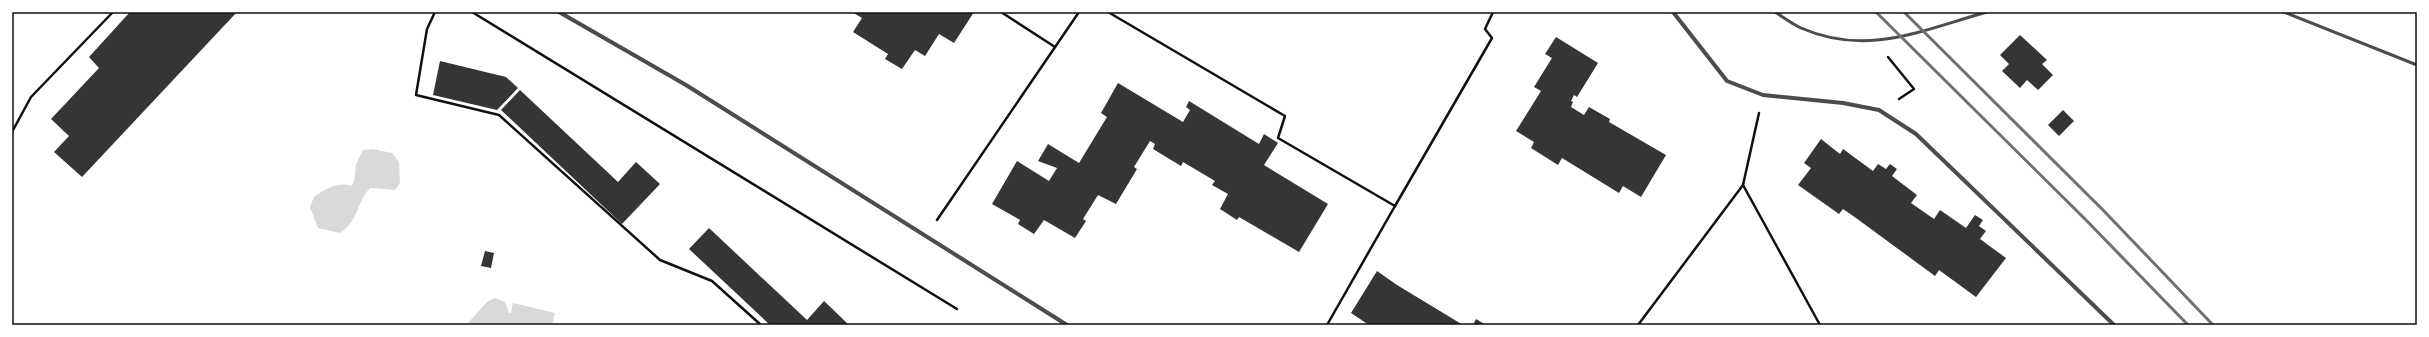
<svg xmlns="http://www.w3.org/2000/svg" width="2429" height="337" font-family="Mulish,sans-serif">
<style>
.water{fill:#d9d9d9}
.building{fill:#353535}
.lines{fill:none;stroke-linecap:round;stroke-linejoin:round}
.path{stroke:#111;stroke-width:2.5}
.service{stroke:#4c4c4c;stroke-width:3}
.minor{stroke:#4c4c4c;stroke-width:4}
.rail{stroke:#707070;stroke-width:3}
.neatline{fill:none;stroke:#111;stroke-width:1.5}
</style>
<rect width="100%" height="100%" fill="#fff"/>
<g class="water">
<path d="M372,149l20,4 7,9 1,21 -5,7 -25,-2c-16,18 -9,30 -30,45l-22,-5 -8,-21 4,-10c11,-8 24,-16 37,-11l3,-4 2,-18 7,-14z"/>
<polygon points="495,298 505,302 509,313 511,313 513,303 555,313 552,325 466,325 488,301"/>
</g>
<g class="building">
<polygon points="130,12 237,12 82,177 54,152 69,136 51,119 99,68 89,57"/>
<polygon points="852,12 974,12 954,43 939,34 925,56 915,50 902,69 885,59 888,54 853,32 862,18"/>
<polygon points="2020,35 2047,60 2042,64 2053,75 2038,90 2027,80 2020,88 2002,71 2009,64 2000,55"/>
<polygon points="1556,37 1598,63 1577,97 1574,95 1571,101 1573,102 1571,107 1584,115 1589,107 1610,119 1609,122 1666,155 1641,197 1623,186 1619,193 1562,158 1558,165 1531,148 1534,142 1516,131 1541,91 1534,87 1552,58 1545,54"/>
<polygon points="440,61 506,77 518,88 497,110 433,95"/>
<polygon points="1118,83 1183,122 1190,110 1186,107 1189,101 1259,144 1264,134 1278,143 1264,165 1328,204 1299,252 1239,217 1237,220 1220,209 1228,194 1212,185 1215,181 1183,162 1181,166 1153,149 1155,144 1150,141 1134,167 1137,169 1116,204 1098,195 1083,219 1086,221 1075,238 1044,220 1034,234 1018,224 1020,220 992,204 1017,161 1049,181 1057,168 1038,161 1048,144 1079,163 1107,117 1101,113"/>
<polygon points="520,90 618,182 636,162 660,184 622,224 501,110"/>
<polygon points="2063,110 2074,121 2059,136 2048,125"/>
<polygon points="1821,139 1840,154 1843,149 1873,171 1878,164 1886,169 1890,164 1897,169 1892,176 1917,195 1911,203 1934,219 1940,210 1966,228 1975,215 1983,220 1979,226 1986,231 1980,239 2006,258 1976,297 1939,270 1935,276 1856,218 1843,209 1839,214 1798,185 1811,168 1804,163"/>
<polygon points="709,228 807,320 824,301 848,324 770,325 689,249"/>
<polygon points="485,251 494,253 491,268 481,266"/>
<polygon points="1377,271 1397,285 1463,325 1369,325 1351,313"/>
<polygon points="1476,319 1486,325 1473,325"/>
</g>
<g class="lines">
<g class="path">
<polyline points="435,12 427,29 416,95 499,115 660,260 712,281 761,325"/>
<polyline points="472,12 957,309"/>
<polyline points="1001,12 1055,47"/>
<polyline points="1108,12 1285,116 1278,138 1395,206 1492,38 1485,29 1493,12"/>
<polyline points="1888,57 1914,89 1899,99"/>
<polyline points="1759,113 1743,185 1820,325"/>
<polyline points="12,132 31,97 113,12"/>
<polyline points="937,220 1079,12"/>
<polyline points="1327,325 1395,206"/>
<polyline points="1638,325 1743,185"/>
</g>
<g class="service">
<path d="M1775,12c8,5 17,12 26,16 66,29 121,2 186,-16"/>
<polyline points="2284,12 2417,65"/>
</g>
<g class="minor">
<polyline points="559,12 686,85 1067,325"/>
<polyline points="1673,12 1727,81 1763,95 1843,103 1879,110 1916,134 2114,325"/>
</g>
<g class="rail">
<polyline points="1876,12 2085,219 2188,325"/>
<polyline points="1904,12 2103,210 2213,325"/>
</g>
</g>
<rect width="2429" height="337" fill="none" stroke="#ffffff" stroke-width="26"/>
<rect x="13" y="13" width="2403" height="311" class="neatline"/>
</svg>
